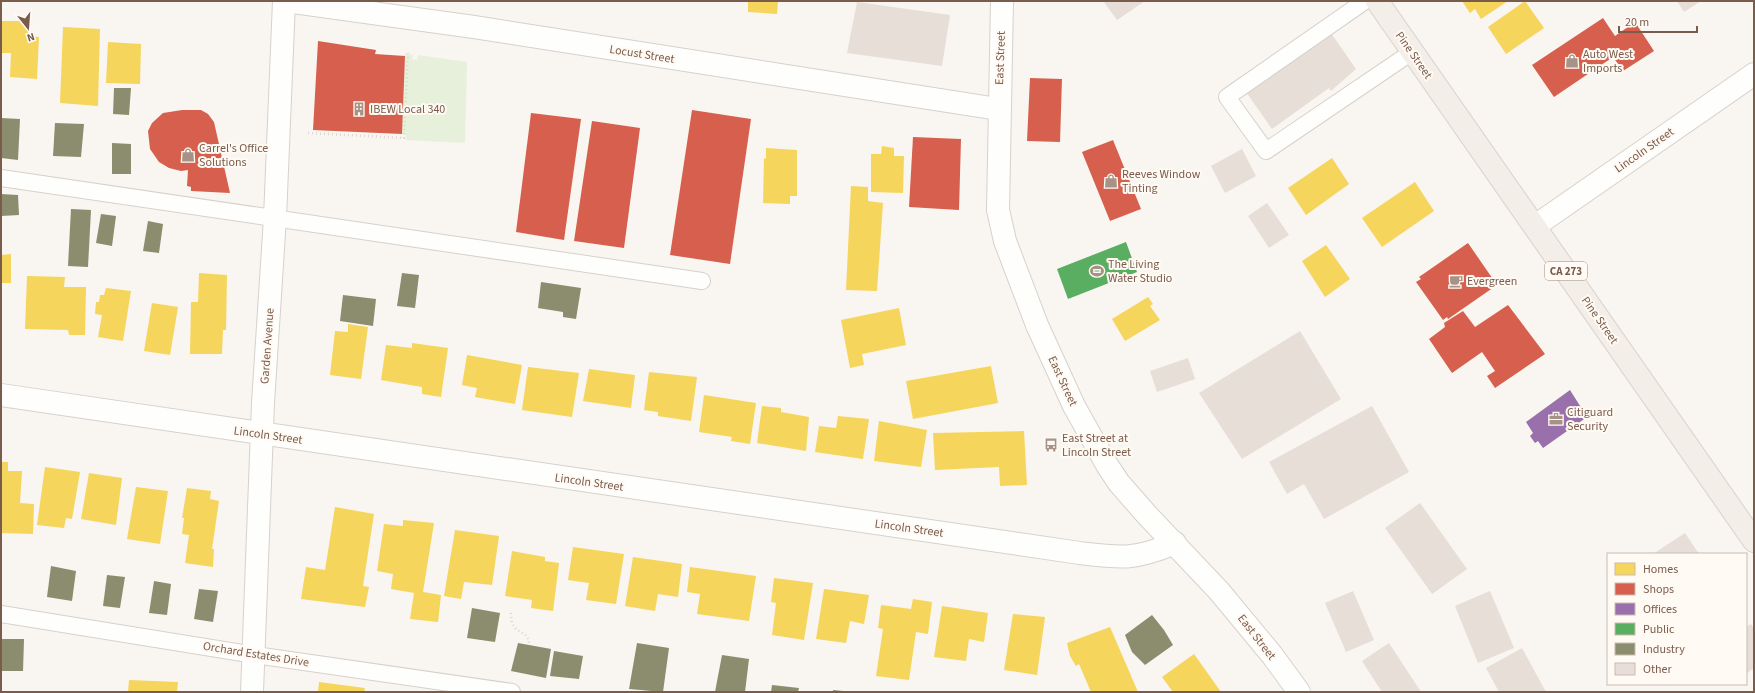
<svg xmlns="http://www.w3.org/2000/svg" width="1755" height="693" font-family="'Source Sans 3',sans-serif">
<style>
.green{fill:#e7f0db}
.homes{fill:#f6d55c}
.shops{fill:#d6604d}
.offices{fill:#9970ab}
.public{fill:#5aae61}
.industry{fill:#8c8c6e}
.building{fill:#e6ded7}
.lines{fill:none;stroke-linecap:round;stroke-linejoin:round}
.service-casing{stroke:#d7d1cb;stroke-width:18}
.minor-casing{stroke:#d7d1cb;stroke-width:24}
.tertiary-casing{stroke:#d7d1cb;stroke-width:24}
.primary-casing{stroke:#dad1cc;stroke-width:24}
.path{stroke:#dcd5d0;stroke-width:2.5;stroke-dasharray:1 3;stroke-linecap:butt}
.service{stroke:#fefefd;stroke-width:16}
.minor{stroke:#fefefd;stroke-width:22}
.tertiary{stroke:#fefefd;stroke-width:22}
.primary{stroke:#f3eee8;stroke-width:22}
.labels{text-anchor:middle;stroke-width:4;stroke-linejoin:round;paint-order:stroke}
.shield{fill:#fffaf3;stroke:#a28b7f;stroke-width:1}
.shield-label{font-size:11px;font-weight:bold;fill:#7a5c4d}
.street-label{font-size:12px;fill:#7a5c4d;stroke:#fffaf3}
.poi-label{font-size:12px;fill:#7a5c4d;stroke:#fffaf3;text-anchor:start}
</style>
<rect width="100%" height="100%" fill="#f9f5f0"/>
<polygon class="green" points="405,54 413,55 412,59 417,60 418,55 467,62 465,143 406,140 406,135 402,134"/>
<g class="homes">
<polygon points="748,1 778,1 777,14 748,12"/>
<polygon points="1462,1 1508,1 1481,19 1475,9 1470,13"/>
<polygon points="1525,1 1544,28 1506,54 1488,27"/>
<polygon points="1,21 28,21 28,36 39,37 37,79 10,77 11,53 1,53"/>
<polygon points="63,27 100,29 98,106 60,103"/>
<polygon points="108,42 141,44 140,84 106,83"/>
<polygon points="882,146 894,148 894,156 904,156 903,193 871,192 871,154 881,154"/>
<polygon points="766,148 797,150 797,196 790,196 790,204 763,203 764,158 766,159"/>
<polygon points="1332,158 1349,184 1306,215 1288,188"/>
<polygon points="1415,182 1434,211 1382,247 1362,218"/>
<polygon points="851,186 868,187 868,201 883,203 877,291 846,290"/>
<polygon points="1326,245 1350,279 1325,297 1302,261"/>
<polygon points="11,254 11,283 1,283 1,255"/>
<polygon points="199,273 227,275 226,330 223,330 222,354 190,354 191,302 198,302"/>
<polygon points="27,276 65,277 64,287 86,287 85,335 69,335 68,330 25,329"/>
<polygon points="106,288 131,291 123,341 98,337 102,315 95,314 96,302 99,302 100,295 104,295"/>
<polygon points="1148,297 1153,304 1150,306 1160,320 1125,341 1112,319"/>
<polygon points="152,303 178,307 170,355 144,351"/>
<polygon points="899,308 906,345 862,354 864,365 850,368 841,320"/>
<polygon points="348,324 368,327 361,379 330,375 335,331 348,332"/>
<polygon points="412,343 448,348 441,397 422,394 422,387 381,380 386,345 412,348"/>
<polygon points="467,355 522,365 515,404 475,397 477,388 462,385"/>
<polygon points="991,366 998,403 913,419 906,381"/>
<polygon points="528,367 579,373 572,417 522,410"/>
<polygon points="589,369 635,375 631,408 583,401"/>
<polygon points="649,372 697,377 691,421 658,416 658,412 644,410"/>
<polygon points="704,395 756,403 750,444 731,441 732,437 699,432"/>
<polygon points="762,406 781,408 781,412 809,417 806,451 757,443"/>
<polygon points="838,416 869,419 863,459 815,452 819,426 836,428"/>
<polygon points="879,421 927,430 921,467 874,461"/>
<polygon points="1024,431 1027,485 1000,486 999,467 935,470 933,433"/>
<polygon points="1,462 8,462 8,471 22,471 20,503 34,504 33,534 1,533"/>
<polygon points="45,467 80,472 72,519 66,518 64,528 37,525"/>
<polygon points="89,473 122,478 116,525 81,519"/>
<polygon points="136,487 168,491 160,544 127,539"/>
<polygon points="187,488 211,491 210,499 219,501 212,549 214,549 213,567 185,563 189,535 182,534 184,518 182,518"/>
<polygon points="335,507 374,514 363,586 369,587 365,607 301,599 306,567 325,570"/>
<polygon points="403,520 434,523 423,592 441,595 438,622 410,619 414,593 391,589 393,574 377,571 384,524 403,526"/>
<polygon points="455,530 499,536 492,585 464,582 461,599 444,596"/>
<polygon points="573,547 624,554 616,604 586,600 589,583 568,580"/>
<polygon points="512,551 545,557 545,561 559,563 553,611 531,608 532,600 505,596"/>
<polygon points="633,557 682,564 678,597 658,594 655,611 625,606"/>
<polygon points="690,567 756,576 749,621 697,614 700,594 687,592"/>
<polygon points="774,578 813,583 804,640 772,635 776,603 771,602"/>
<polygon points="824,589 869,595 864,624 850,621 846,643 816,639"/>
<polygon points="913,599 932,602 928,634 916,632 909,680 876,676 883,629 878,628 881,605 911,609"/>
<polygon points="942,606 988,613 984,642 969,639 966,661 934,657"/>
<polygon points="1013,614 1045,617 1037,675 1004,670"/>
<polygon points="1110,627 1138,692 1091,692 1079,664 1076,666 1070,656 1067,643"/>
<polygon points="1194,654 1221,692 1173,692 1162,677"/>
<polygon points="129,680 178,682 177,692 128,692"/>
<polygon points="319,682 365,688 364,692 318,692"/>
</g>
<g class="shops">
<polygon points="1603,18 1615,36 1635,22 1654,51 1623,71 1613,57 1554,97 1532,65"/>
<polygon points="318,41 376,50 375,54 405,56 402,134 313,130"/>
<polygon points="1030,78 1062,79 1060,142 1027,141"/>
<polygon points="182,110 201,110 208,114 214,122 230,193 191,191 191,187 187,186 188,170 181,171 169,168 159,162 150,149 148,131 152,123 163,113"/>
<polygon points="692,110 751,119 730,264 670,255"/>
<polygon points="531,113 581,119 564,240 516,232"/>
<polygon points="592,121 640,128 624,248 574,241"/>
<polygon points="913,137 961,139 959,210 909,207"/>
<polygon points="1113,140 1141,209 1110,221 1082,152"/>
<polygon points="1468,243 1497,285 1448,319 1447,317 1443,320 1416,282 1421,279 1419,277"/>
<polygon points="1508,305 1545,354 1495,388 1487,376 1495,371 1482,352 1452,373 1429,339 1445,327 1444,323 1463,311 1475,327"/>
</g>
<polygon class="offices" points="1570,390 1587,417 1543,448 1538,441 1535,443 1530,436 1533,433 1526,422"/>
<polygon class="public" points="1126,242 1137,272 1068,299 1057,269"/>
<g class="industry">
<polygon points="114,88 131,88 129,115 113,114"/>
<polygon points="1,118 20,119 18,160 1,158"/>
<polygon points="55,123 84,124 81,157 53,156"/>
<polygon points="112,143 131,144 131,174 112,174"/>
<polygon points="1,194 18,195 19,215 1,216"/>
<polygon points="71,209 91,210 88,267 68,266"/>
<polygon points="101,214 116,216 112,246 96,243"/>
<polygon points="148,221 163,224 159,253 143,251"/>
<polygon points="402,273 419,275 415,308 397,306"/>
<polygon points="541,282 581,288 576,319 563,317 563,312 538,308"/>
<polygon points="343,295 376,299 373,326 340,321"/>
<polygon points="51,566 76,571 72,601 47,597"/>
<polygon points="107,575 125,577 120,608 103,606"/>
<polygon points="154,581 171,584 167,615 149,613"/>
<polygon points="199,589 218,591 213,622 194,619"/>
<polygon points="472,608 500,613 495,642 467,638"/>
<polygon points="1152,615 1164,630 1173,645 1145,665 1132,652 1125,635"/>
<polygon points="1,639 24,639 23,671 1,671"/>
<polygon points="518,643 551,649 546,678 511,671"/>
<polygon points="637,643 669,648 663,692 629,689"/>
<polygon points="554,651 583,656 579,679 550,676"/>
<polygon points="722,655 749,659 745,692 715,692"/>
<polygon points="772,685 799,688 798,692 771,692"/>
<polygon points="833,690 843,691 843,692 833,692"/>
</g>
<g class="building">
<polygon points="1103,1 1145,1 1117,20"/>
<polygon points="1677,1 1701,1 1684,12"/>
<polygon points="857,2 950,15 942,66 847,53"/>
<polygon points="1331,33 1356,69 1331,91 1329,88 1272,129 1246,92"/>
<polygon points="1242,149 1256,176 1225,193 1211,166"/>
<polygon points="1267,203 1289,235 1269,248 1248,216"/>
<polygon points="1300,331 1341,399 1242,459 1199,393"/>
<polygon points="1188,358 1195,379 1157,392 1150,371"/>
<polygon points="1372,406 1409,472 1324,519 1304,484 1287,494 1269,462"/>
<polygon points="1420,503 1467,569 1432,594 1385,528"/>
<polygon points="1685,533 1699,554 1653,554"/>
<polygon points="1353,591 1374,640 1346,652 1325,603"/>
<polygon points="1490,591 1514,648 1478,663 1455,606"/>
<polygon points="1751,624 1754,629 1754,668 1746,674 1746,627"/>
<polygon points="1389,643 1421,692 1382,692 1362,661"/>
<polygon points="1522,648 1546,692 1499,692 1486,668"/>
</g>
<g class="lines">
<g class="service-casing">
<g id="service">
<polyline points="1365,1 1227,97 1266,151 1412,52"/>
<polyline points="1,178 702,281"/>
<polyline points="1,614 255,655 512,692"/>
</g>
</g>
<g class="minor-casing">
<g id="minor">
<polyline points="1535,226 1754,74"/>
<path d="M1,395l1079,158c42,5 55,7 95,-10"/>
<polyline points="252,692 263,403 275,218 284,1"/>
</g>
</g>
<g class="tertiary-casing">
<g id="tertiary">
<polyline points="286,1 474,27 998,109"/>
<polyline points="1002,1 998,210 1005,241 1037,325 1074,406 1107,465 1119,483 1147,515 1219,591 1272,655 1299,692"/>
</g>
</g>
<g class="primary-casing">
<polyline id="primary" points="1377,1 1754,541"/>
</g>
<g class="path">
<polyline points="308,133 404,138 408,51"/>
<path d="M511,613c0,25 18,14 18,32"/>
</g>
<use href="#service" class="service"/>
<use href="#minor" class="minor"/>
<use href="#tertiary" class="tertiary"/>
<use href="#primary" class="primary"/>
</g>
<defs>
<g id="shop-bare" transform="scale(1.08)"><path d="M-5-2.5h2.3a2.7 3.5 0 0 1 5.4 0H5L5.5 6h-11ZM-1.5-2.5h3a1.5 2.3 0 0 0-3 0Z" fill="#a69286" stroke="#fffaf3" stroke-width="2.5" paint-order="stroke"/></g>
<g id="building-bare" transform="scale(1.08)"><path d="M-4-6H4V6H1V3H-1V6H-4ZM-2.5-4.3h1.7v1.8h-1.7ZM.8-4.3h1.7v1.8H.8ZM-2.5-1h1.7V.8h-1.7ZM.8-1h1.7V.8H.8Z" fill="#a69286" stroke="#fffaf3" stroke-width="2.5" paint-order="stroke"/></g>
<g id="stadium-bare" transform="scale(1.08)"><path d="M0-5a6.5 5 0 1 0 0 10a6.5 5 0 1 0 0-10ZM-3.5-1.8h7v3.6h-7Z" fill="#a69286" stroke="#fffaf3" stroke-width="2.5" paint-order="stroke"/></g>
<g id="cafe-bare" transform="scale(1.08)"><path d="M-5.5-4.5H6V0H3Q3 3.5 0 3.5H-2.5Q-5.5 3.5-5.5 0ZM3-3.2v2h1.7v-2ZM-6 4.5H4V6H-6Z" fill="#a69286" stroke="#fffaf3" stroke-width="2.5" paint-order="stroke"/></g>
<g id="office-bare" transform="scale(1.08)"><path d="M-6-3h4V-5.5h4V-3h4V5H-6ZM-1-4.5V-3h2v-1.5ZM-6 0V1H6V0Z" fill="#a69286" stroke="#fffaf3" stroke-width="2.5" paint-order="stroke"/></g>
<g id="bus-bare" transform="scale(1.08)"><path d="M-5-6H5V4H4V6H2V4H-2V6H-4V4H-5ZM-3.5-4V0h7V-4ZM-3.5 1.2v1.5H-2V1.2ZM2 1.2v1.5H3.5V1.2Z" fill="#a69286" stroke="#fffaf3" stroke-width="2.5" paint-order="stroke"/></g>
</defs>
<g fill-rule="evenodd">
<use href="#shop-bare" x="1572" y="61"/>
<use href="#building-bare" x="359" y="109"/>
<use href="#shop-bare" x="188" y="155"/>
<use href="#shop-bare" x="1111" y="181"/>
<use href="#stadium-bare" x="1097" y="271"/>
<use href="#cafe-bare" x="1456" y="281"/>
<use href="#office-bare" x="1556" y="419"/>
<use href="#bus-bare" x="1051" y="445"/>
</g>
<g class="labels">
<rect class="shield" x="1545" y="262" width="42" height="18" rx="3"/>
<g class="shield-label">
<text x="1566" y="275">CA 273</text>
</g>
<g class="street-label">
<text transform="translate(642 54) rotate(9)" y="4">Locust Street</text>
<text transform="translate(1414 55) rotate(55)" y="4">Pine Street</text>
<text transform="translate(1000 58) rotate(-88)" y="4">East Street</text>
<text transform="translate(1644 150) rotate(-35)" y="4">Lincoln Street</text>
<text transform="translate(1600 320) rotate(55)" y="4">Pine Street</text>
<text transform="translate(267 346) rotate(-86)" y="4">Garden Avenue</text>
<text transform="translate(1063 381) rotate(65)" y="4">East Street</text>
<text transform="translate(268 435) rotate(8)" y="4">Lincoln Street</text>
<text transform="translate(589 482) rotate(8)" y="4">Lincoln Street</text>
<text transform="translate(909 528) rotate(8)" y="4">Lincoln Street</text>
<text transform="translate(1257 637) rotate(52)" y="4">East Street</text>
<text transform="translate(256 654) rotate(9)" y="4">Orchard Estates Drive</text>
</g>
<g class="poi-label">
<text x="1583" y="58">Auto West<tspan x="1583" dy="14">Imports</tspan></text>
<text x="370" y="113">IBEW Local 340</text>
<text x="199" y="152">Carrel's Office<tspan x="199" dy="14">Solutions</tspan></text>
<text x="1122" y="178">Reeves Window<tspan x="1122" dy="14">Tinting</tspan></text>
<text x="1108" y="268">The Living<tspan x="1108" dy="14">Water Studio</tspan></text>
<text x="1467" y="285">Evergreen</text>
<text x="1567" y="416">Citiguard<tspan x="1567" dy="14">Security</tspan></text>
<text x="1062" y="442">East Street at<tspan x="1062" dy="14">Lincoln Street</tspan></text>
</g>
</g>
<rect width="1755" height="693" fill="none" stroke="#7a5c4d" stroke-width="4"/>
<rect x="1607" y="553" width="140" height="132" fill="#fffaf3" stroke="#cabbb1"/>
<rect x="1615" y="563" width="20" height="12" fill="#f6d55c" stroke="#cabbb1"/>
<text x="1643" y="573" font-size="12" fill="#7a5c4d">Homes</text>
<rect x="1615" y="583" width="20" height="12" fill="#d6604d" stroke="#cabbb1"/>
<text x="1643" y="593" font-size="12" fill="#7a5c4d">Shops</text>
<rect x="1615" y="603" width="20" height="12" fill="#9970ab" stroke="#cabbb1"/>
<text x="1643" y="613" font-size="12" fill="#7a5c4d">Offices</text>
<rect x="1615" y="623" width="20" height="12" fill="#5aae61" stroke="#cabbb1"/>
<text x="1643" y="633" font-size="12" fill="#7a5c4d">Public</text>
<rect x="1615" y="643" width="20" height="12" fill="#8c8c6e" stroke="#cabbb1"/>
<text x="1643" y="653" font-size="12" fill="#7a5c4d">Industry</text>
<rect x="1615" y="663" width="20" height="12" fill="#e6ded7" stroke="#cabbb1"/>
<text x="1643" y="673" font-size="12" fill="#7a5c4d">Other</text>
<g transform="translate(28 28) rotate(163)" stroke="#fffaf3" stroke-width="3" paint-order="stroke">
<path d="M0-3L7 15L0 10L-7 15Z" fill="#7a5c4d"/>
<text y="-6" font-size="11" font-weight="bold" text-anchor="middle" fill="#7a5c4d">N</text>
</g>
<path d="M1619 26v6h78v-6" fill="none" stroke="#7a5c4d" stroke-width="2"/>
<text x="1625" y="26" font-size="12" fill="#7a5c4d" stroke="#fffaf3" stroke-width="3" paint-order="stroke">20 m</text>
</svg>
